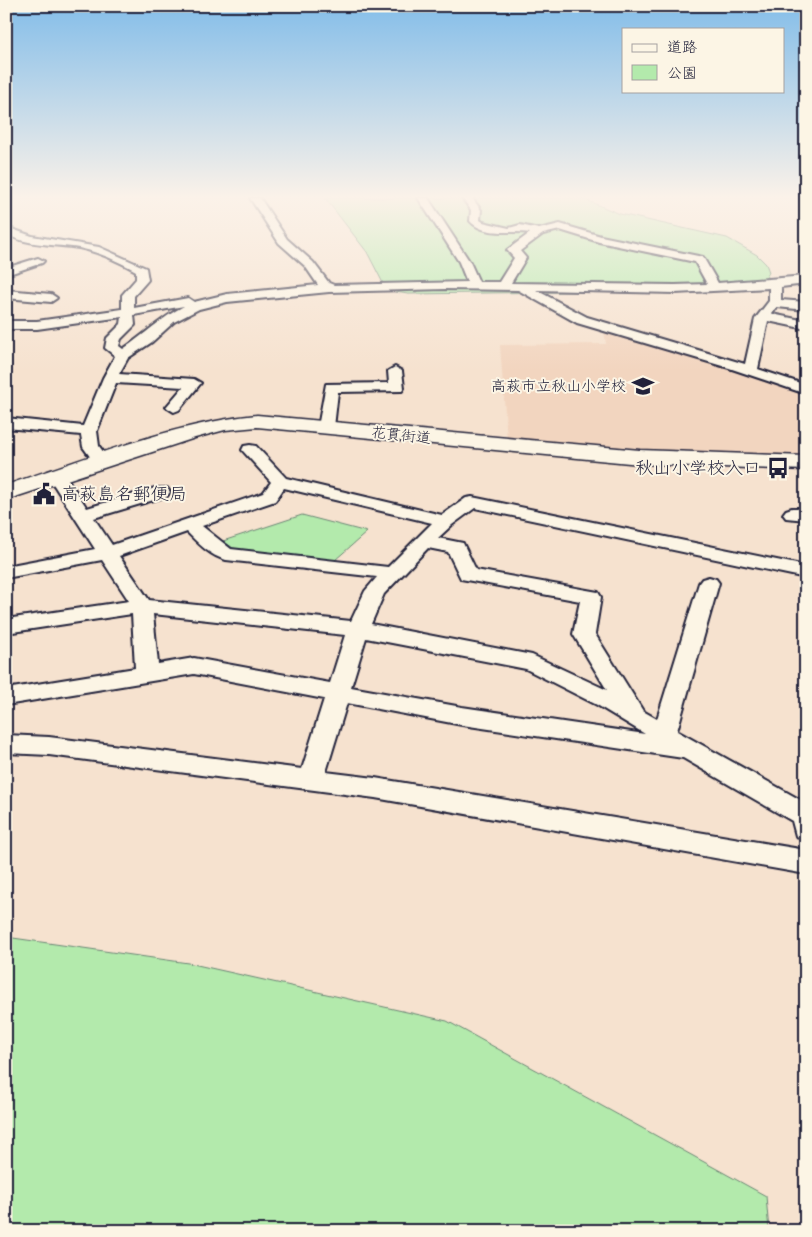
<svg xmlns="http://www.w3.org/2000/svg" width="812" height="1237" font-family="'Gochi Hand','Klee One',sans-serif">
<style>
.built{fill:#f2d5bf}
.green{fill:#b3eaac;stroke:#6a8674}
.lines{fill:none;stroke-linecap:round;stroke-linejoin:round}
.minor-casing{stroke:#22223b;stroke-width:4}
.highway-casing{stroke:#22223b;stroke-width:3}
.minor{fill:#fcf5e5;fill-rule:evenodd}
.highway{fill:#fcf5e5;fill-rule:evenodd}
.labels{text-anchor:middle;stroke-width:4;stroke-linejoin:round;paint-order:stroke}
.far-poi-label{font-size:15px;fill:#22223b;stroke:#fcf5e5;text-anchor:end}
.far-street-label{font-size:15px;fill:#22223b;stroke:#fcf5e5}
.poi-label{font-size:18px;fill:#22223b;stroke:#fcf5e5;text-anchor:end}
</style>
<rect width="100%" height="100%" fill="#f6e2cf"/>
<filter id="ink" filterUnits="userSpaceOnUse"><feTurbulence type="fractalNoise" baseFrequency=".02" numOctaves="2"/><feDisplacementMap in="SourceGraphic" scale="10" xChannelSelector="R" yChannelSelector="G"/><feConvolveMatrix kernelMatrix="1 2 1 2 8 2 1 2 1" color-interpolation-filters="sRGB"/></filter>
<g filter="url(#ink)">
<polygon class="built" points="604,331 760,377 806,396 806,457 659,453 507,439 500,345 606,344"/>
<g class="green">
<polygon points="325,198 581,198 620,214 727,238 757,255 766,264 769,272 765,280 748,287 728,290 408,294 395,292 384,285 367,252"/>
<polygon points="302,515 367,532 335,560 239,552 223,541"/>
<polygon points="6,937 188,963 447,1021 766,1196 769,1231 6,1231"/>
</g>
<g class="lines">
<g class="minor-casing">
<g id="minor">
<path d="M250,198h10l27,41 26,23 16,21 5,2 133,-3 -8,-20 -41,-64h10l42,64 9,20h20l15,-24 -7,-8 23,-17c-18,-3 -46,4 -60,-12l1,-11 -9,-12h10l9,12 -1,10 3,2 26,6 11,-3 19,4 21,-5 41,12 102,21 15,26 88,-7v8l-25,3v13l25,2v8l-29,-3 -5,7 34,7v8l-38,-8 -10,48 48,16v9l-77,-26 -152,-45 -59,-33 -73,-1 -116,3 -102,10 -28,7 -25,13 -22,20 -24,16 -9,16 75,5 7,4 -22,27 -5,2 -8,-5 17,-20 -67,-4 -19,48 2,15 11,15 -2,4h-12l-13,-18 -2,-12 -75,-7v-10l77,8 20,-48 12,-22 -10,-8 2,-10 14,-14 1,-7 -85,12h-31v-8h31l85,-12v-14l14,-16v-8c-18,-10 -37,-19 -57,-23 -24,-4 -51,-2 -73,-14v-7l26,9 67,11 47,21 2,12 -14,16v12l54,-10 6,4 33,-8 91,-9 -13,-19 -26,-23zM560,230l39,12 96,20 12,22 -32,1 -164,-2 15,-25 -6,-7 23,-17zM769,288v13l-14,18 -10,45 -158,-47 -51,-27 139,3zM184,306c-23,12 -40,29 -61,43l-4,-3 2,-7 14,-14 -1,-10z"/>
<polygon points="38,258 44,261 42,263 6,275 6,268"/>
<polygon points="6,290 51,294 57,298 51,302 6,298"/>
<polygon points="395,367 402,371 404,388 402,391 338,392 334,427 332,430 320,430 318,427 326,384 389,383 388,371"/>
<path d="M250,445l6,1 30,32 156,37 24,-17 6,-1 334,69v12l-331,-70 -23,17 -14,13 25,5 13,27 122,22 3,5 -6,37 48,77 14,8 42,-136 3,-4 7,-2 7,2 3,4 -42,148 129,72v36l-10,-3 -4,-15 -109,-63 -221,-33 -115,-22 -21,69 49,6 431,72v24l-431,-76 -326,-43 -43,-2v-18l43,2 253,32 22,-70 -130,-25 -188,31v-16l129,-21 -3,-54 -126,19v-14l123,-18 -27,-41 -96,18v-12l89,-17 -47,-73 3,-4h12l24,36 68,-20h12l3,4 -3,4 -73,22 18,27 151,-52 8,-11 -29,-32 2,-4zM284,488l148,35 -44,44 -157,-18 -29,-23 73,-25zM187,532c11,11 23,24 39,28l151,17 -12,14 -14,30 -202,-21 -30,-44zM428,548l20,4 13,27 119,22 -7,33 34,56 -75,-35 -161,-31 13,-30zM153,614l192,21 -15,48 -136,-25 -36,6zM366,638l160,31 71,36 48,29 -183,-27 -111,-20z"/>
<polygon points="792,508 806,508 806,520 786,518 783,514 786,510"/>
</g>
</g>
<g class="highway-casing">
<path id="highway" d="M257,415l383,35 166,6v14l-166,-6 -383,-37 -32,3 -30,8 -189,62v-15c80,-26 167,-62 251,-70z"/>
</g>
<use href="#minor" class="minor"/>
<use href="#highway" class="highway"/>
</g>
</g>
<linearGradient id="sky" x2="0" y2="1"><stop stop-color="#83bde9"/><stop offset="0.53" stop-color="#fbf2e9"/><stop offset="1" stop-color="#fbf2e9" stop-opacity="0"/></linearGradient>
<rect width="812" height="371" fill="url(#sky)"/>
<defs>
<g id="school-bare" transform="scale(1.725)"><path d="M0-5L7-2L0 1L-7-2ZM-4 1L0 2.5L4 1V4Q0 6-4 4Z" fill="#22223b" stroke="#fcf5e5" stroke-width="2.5" paint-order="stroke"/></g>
<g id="bus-bare" transform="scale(1.725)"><path d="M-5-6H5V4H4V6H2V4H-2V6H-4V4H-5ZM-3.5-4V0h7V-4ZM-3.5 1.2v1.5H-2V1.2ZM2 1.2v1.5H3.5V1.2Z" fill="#22223b" stroke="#fcf5e5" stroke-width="2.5" paint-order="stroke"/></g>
<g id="civic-bare" transform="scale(1.725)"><path d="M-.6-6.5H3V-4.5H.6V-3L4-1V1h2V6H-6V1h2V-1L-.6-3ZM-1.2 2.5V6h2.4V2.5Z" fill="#22223b" stroke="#fcf5e5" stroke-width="2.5" paint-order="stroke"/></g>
</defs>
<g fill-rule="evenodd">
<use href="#school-bare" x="643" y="386"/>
<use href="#bus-bare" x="778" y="468"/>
<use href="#civic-bare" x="44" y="494"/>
</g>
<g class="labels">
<g class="far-poi-label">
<text x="626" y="391">高萩市立秋山小学校</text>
</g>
<g class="far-street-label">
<text transform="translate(401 435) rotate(6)" y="5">花貫街道</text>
</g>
<g class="poi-label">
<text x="761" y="474">秋山小学校入口</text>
<text x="61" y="500" text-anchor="start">高萩島名郵便局</text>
</g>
</g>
<rect width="812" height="1237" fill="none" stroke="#fcf5e5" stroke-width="25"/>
<rect x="12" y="12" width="787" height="1212" fill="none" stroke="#22223b" stroke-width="2" filter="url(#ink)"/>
<rect x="622" y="28" width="162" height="65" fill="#fcf5e5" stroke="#a5a1a1"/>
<rect x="632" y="44" width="25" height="8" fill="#fcf5e5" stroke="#a5a1a1"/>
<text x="667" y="52" font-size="15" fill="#22223b">道路</text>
<rect x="632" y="65" width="25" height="15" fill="#b3eaac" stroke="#a5a1a1"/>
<text x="667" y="78" font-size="15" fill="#22223b">公園</text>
</svg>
